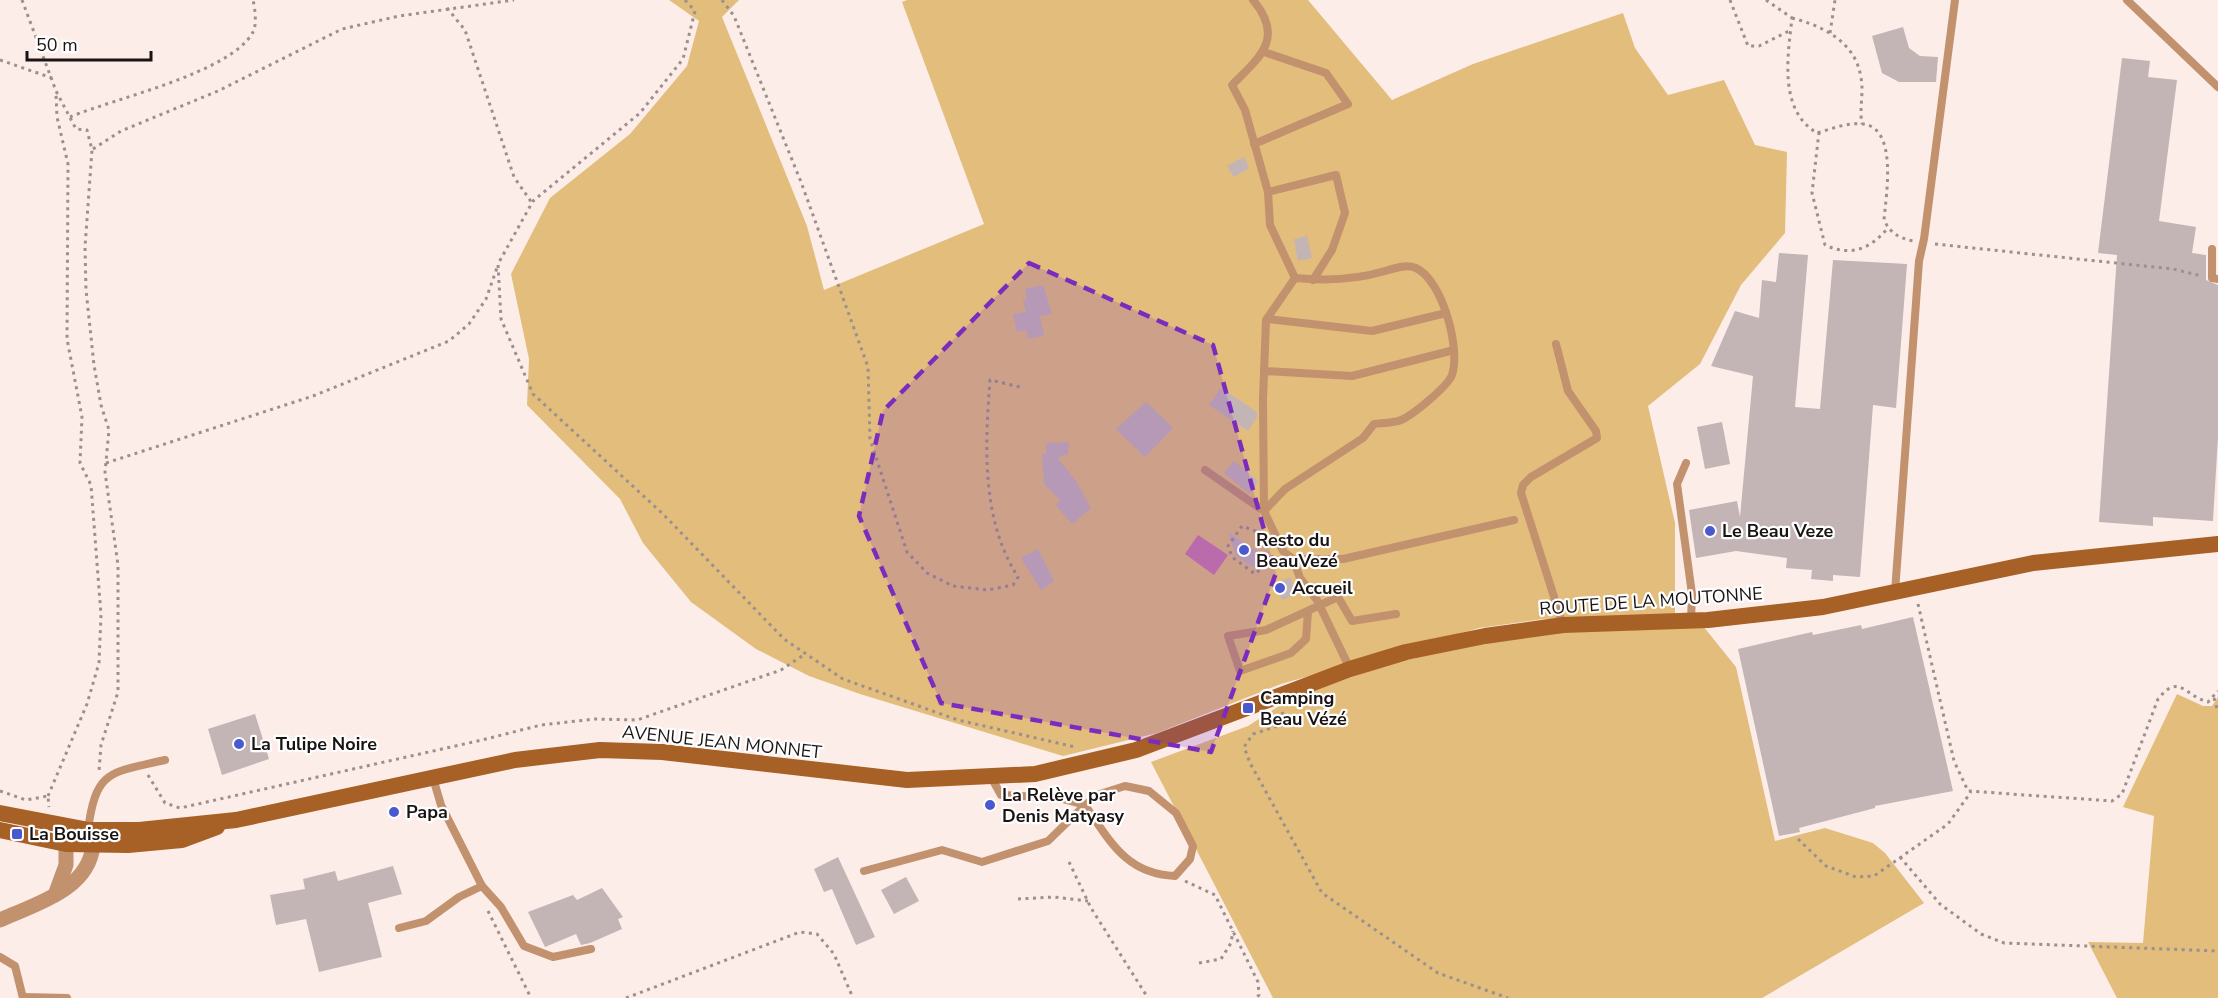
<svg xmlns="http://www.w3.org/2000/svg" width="2218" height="998" font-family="'Nunito Sans',sans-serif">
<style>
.green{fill:#e2bd7c}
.water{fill:#c87ba7}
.building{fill:#c3b4b6}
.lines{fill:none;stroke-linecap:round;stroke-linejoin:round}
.path{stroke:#9b908e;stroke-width:3;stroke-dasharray:3 4.5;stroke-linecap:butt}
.service{stroke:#c2916e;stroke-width:8}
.minor{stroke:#c2916e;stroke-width:15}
.secondary{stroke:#a76126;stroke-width:16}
.marked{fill:#7b2cbf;fill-opacity:0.2;stroke:#7b2cbf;stroke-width:4.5;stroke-dasharray:12 8;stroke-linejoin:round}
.poi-dot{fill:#4b59cf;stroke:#fefefe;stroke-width:2}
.labels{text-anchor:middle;stroke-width:4.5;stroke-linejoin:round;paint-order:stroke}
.poi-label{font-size:18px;font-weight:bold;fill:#191413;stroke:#fefefe;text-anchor:start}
.street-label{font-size:18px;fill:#191413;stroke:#fefefe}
</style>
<rect width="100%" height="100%" fill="#fcede9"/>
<g class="green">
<polygon points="669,0 739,0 722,17 807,226 824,290 984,224 902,2 907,0 1308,0 1392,100 1473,64 1623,13 1635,48 1668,95 1724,80 1755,145 1787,152 1785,233 1741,285 1700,364 1648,406 1675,523 1675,614 1543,619 1479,628 1281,684 1157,733 1063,756 860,694 809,676 756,649 691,602 643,543 620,499 527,405 529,359 511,274 550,198 630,134 687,66 699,21"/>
<polygon points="1703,626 1736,667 1775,841 1825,828 1873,843 1885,853 1924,903 1762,998 1273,998 1151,762 1248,726 1290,699 1411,656 1555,632"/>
<polygon points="2177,694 2203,706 2212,706 2218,697 2218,998 2117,998 2088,942 2143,943 2154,816 2123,807"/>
</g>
<polygon class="water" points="1198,535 1228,555 1214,575 1185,554"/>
<g class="building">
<polygon points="1903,27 1909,48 1920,56 1938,57 1936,82 1899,82 1882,73 1872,36"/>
<polygon points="2122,58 2150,61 2148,77 2177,80 2159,221 2196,227 2192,253 2206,255 2206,280 2218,285 2218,437 2213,521 2153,517 2153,526 2099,522 2117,255 2098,253"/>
<polygon points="1244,157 1249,168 1234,177 1227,166"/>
<polygon points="1307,236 1312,258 1298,261 1294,239"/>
<polygon points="1779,253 1808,255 1795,407 1820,409 1833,260 1907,264 1896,408 1873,405 1860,577 1833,575 1833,581 1811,579 1812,570 1786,568 1787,558 1736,551 1696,558 1689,510 1737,501 1740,517 1753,376 1711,366 1735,311 1759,318 1762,280 1776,282"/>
<polygon points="1043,285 1052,314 1040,316 1044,336 1028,339 1026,330 1017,332 1013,314 1026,312 1023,300 1027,299 1025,289"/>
<polygon points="1221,388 1257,412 1257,417 1248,431 1209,405"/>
<polygon points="1146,402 1173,428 1145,457 1116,429"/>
<polygon points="1722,422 1730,464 1705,469 1697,427"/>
<polygon points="1069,442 1068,454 1058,458 1075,480 1091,508 1072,524 1056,505 1060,500 1044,484 1042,454 1046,454 1046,443"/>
<polygon points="1234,461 1258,481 1250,494 1224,473"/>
<polygon points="1228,532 1262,555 1254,568 1236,556"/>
<polygon points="1038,549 1054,581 1041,590 1021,558"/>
<polygon points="1290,577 1296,594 1282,600 1274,585"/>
<polygon points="1913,617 1953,791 1875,806 1875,808 1799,828 1800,832 1779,836 1738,649 1812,632 1813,635 1861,625 1862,629"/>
<polygon points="255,714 269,759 222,775 208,729"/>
<polygon points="838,857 875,937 856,945 832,889 824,892 814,869"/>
<polygon points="393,866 402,894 368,903 382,957 319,972 306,919 276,925 270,895 305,889 303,879 335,871 338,881"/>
<polygon points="906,877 919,901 894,914 881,890"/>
<polygon points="602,888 623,917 618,919 622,929 590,943 581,945 576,934 545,947 528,912 573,895 577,900"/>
</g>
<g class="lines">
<g class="path">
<polyline points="22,0 56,91 76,129 87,130 92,150 85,247 86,290 94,365 101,405 109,430 105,472 118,565 118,692 101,745 99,771"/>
<polyline points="685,0 695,11 683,59 640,113 533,201 498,264 501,319 533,394 663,514 784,639 843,679 958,720 1075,747"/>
<path d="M722,0l12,16 67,166 67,185 2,72 37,113 20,21 26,13 35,4 25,-5 5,-8c-37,-57 -33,-132 -28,-197l30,7"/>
<polyline points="1730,0 1748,46 1759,46 1791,30"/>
<path d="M1766,0l26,18c-4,37 -14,92 25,115 14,-4 31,-11 46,-9 35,4 23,71 21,96 6,13 15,18 29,21"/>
<polyline points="447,8 465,30 514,177 532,203"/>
<path d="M1792,18c31,8 64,24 69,60 3,15 -2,30 1,46"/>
<polyline points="1830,33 1835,0"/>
<polyline points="0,60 52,78"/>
<path d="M70,117c45,-19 161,-44 183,-85 4,-7 2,-24 0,-32"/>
<path d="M1819,132l-7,61 13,52c26,12 45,4 63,-17"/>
<polyline points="93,149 121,131 218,91 342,29 399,16 514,0"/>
<polyline points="1935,244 2173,269 2202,276"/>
<polyline points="106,463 313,396 449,341 469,324 486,299 498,265"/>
<polyline points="1263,534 1242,526 1228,546 1232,557 1255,574 1275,557"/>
<path d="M1918,604l36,157 14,30 144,10 10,-7 36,-95c22,-27 26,-3 50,3l10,-11"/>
<polyline points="2214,698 2218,712"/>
<polyline points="1282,712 1287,723 1253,734 1244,747 1250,763 1322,893 1438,973 1508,998"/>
<polyline points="148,775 165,803 180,808 482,740 541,725 595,719 637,720 781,670 805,654"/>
<polyline points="0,791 26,800 48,796 49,807"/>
<polyline points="48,796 87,704 99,663 101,615 91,485 80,463 82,417 67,339 68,164 57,117 56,94"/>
<polyline points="1798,839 1826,866 1856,877 1874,876 1948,824 1971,792"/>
<polyline points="1900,857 1940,904 1981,934 2004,943 2218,951"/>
<polyline points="1069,862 1091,908 1148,998"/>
<polyline points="1185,881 1215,895 1258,982 1259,995 1256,998"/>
<polyline points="1018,899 1054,897 1088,901"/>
<polyline points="488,911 531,998"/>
<polyline points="1199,963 1221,959 1231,943 1233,931"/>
<polyline points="626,998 800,932 817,934 834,954 853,998"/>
</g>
<g class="service">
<path d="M1253,0c32,38 7,57 -21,85l13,25 23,82 2,33 25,53"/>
<polyline points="2127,0 2218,87"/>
<polyline points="1254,144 1348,104 1326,73 1264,52"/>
<polyline points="1268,192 1336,175 1345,213 1332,250 1313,280"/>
<polyline points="2212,249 2212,278 2218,279"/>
<polyline points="1267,319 1372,331 1446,313"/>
<polyline points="1556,344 1568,391 1596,431 1597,438 1531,477 1523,485 1521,493 1563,625"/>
<polyline points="1264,371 1352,376 1454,350"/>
<polyline points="1686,463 1677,484 1692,594 1691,621"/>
<polyline points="1205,470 1264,511 1283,551 1293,559 1343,559 1514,520"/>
<path d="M1264,511l21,-22 78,-51 11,-14c8,-1 20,-1 27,-4 12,-5 47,-34 51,-45 9,-27 -10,-95 -36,-107 -10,-4 -21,0 -31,3 -30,9 -59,10 -90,7"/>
<polyline points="1264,511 1263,399 1266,320 1295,278"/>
<polyline points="1293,559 1300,578 1317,600 1350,669"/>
<polyline points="1895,592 1919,261 1924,239 1955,0"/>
<polyline points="1308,612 1306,639 1291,653 1240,671 1228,636 1266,630 1338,597 1352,621 1396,614"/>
<polyline points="433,778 441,805 482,886 501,907 524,946 553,957 591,949"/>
<path d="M1125,786l24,5 27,22 17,33 -3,13 -15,17c-49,-2 -65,-35 -90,-71l15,-11z"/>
<path d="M88,830c8,-61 22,-57 77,-70"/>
<polyline points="864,871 942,850 982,862 1048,841 1085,805 1059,798 1001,795 991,777"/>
<polyline points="399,928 426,921 459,897 482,886"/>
<polyline points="0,957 15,966 23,998"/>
<polyline points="23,997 67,998"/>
</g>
<g class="minor">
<polyline points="55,895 66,865 66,844 76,841"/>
<path d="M0,920c35,-16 89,-30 93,-75l-6,-9"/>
</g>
<g class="secondary">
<polyline points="0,813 89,830 139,830 236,820 515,760 600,750 662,752 907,780 1035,774 1136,750 1350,669 1406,652 1485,636 1563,625 1708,620 1823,607 2033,563 2218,544"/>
<polyline points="0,830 66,844 128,845 182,840 217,827"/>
</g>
</g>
<path class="marked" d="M1029,263l184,82 63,228 -65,179 -270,-49 -82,-187 24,-105z"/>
<g class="poi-dot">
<circle cx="1710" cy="531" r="6"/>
<circle cx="1244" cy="550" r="6"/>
<circle cx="1280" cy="588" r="6"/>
<rect x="1242" y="702" width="12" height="12" rx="3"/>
<circle cx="239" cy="744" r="6"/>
<circle cx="990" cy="805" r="6"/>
<circle cx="394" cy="812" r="6"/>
<rect x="11" y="828" width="12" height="12" rx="3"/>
</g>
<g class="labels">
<g class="poi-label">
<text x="1722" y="537">Le Beau Veze</text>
<text x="1256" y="546">Resto du<tspan x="1256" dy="21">BeauVezé</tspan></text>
<text x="1292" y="594">Accueil</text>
<text x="1260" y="704">Camping<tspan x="1260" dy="21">Beau Vézé</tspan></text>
<text x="251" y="750">La Tulipe Noire</text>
<text x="1002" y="801">La Relève par<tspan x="1002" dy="21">Denis Matyasy</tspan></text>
<text x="406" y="818">Papa</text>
<text x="29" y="840">La Bouisse</text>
</g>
<g class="street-label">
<text transform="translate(1651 601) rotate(-4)" y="6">ROUTE DE LA MOUTONNE</text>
<text transform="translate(722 742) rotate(6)" y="6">AVENUE JEAN MONNET</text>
</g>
</g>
<path d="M27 51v9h124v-9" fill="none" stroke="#191413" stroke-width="3"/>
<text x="36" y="51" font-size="18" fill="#191413" stroke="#fefefe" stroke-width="4.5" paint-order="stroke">50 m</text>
</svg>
